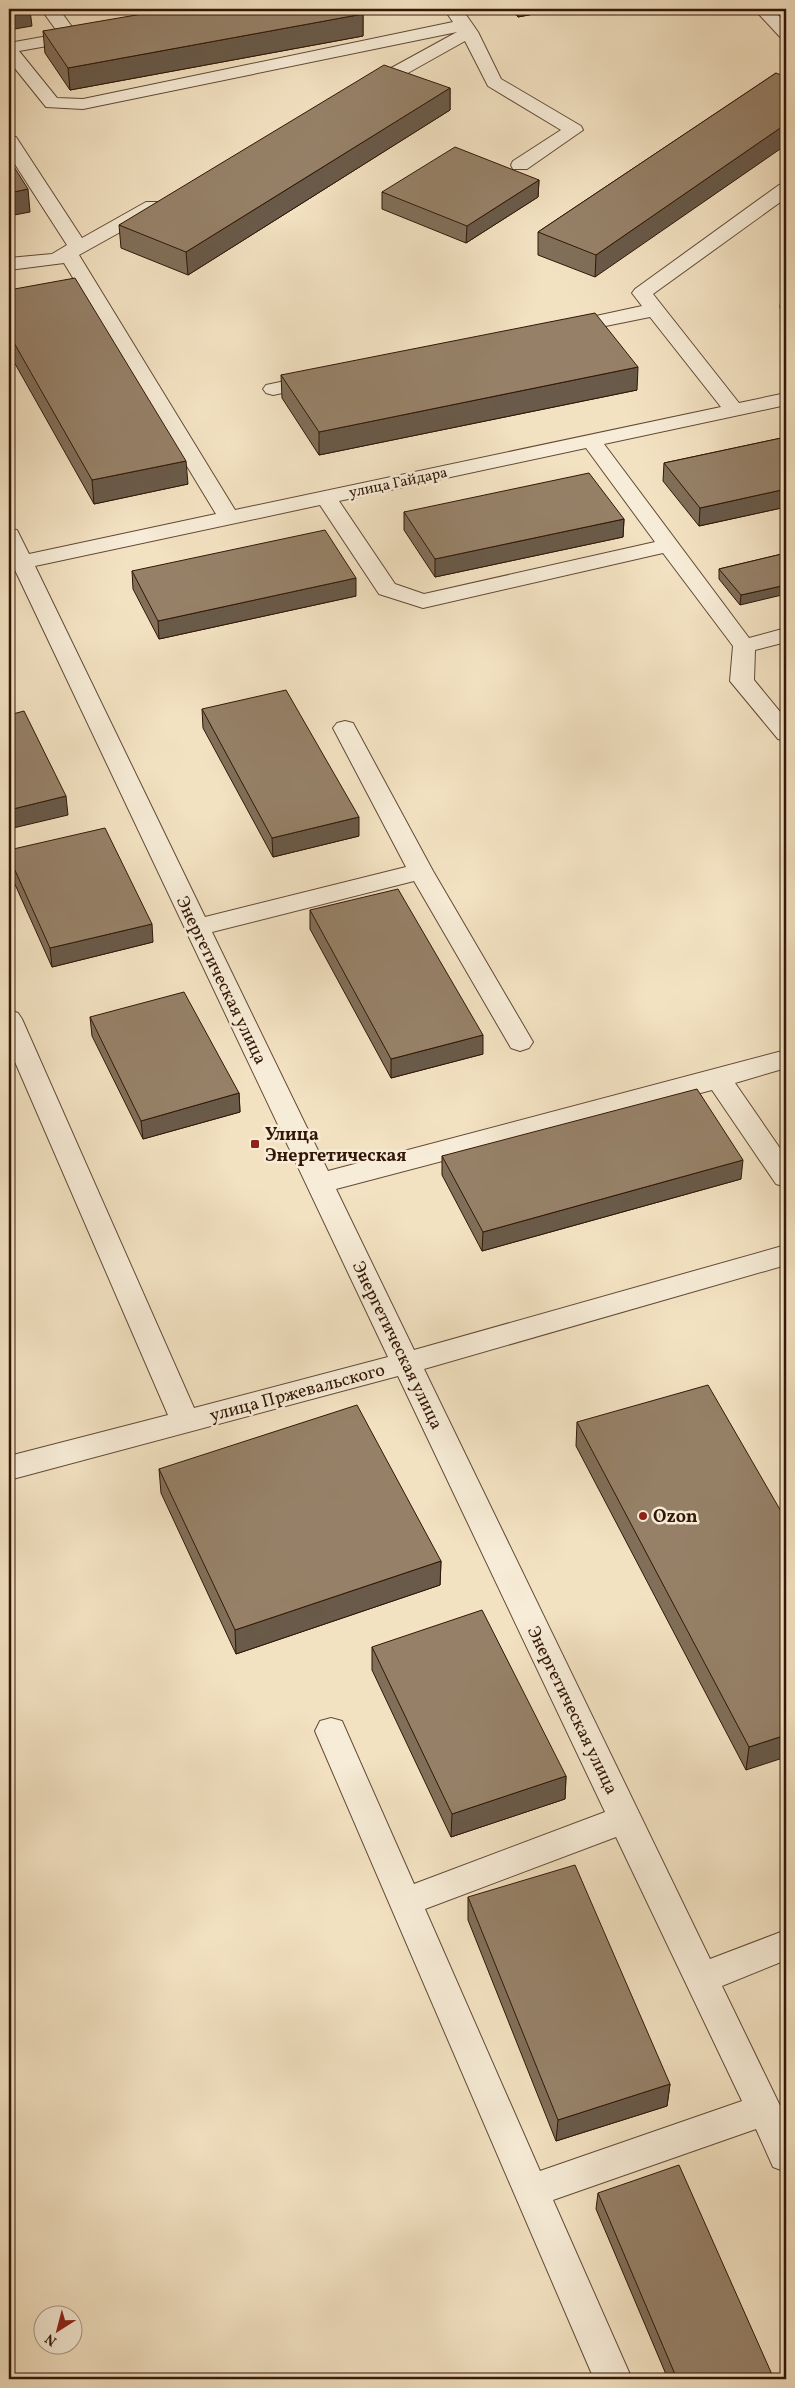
<svg xmlns="http://www.w3.org/2000/svg" width="795" height="2388" font-family="Vollkorn,serif">
<style>
.lines{fill:none;stroke-linecap:round;stroke-linejoin:round}
.minor-casing{stroke:#624a36;stroke-width:2}
.minor{fill:#f7ecd7;fill-rule:evenodd}
.wall{fill:#816f59;stroke:#321707}
.shaded-wall{fill:#695a49;stroke:#321707}
.building{fill:#968168;stroke:#321707}
.poi-dot{fill:#8f2418;stroke:#f7ecd7;stroke-width:2}
.labels{text-anchor:middle;stroke-width:5;stroke-linejoin:round;paint-order:stroke}
.far-street-label{font-size:15px;fill:#321707;stroke:#f7ecd7}
.street-label{font-size:18px;fill:#321707;stroke:#f7ecd7}
.poi-label{font-size:18px;font-weight:bold;fill:#321707;stroke:#f7ecd7;text-anchor:start}
</style>
<rect width="100%" height="100%" fill="#f3e2c2"/>
<filter id="stains"><feTurbulence type="fractalNoise" baseFrequency=".004" numOctaves="4"/><feColorMatrix values="0 0 0 0 .2 0 0 0 0 .09 0 0 0 0 .02 0 0 0 .5 -.17"/></filter>
<radialGradient id="worn" r=".72"><stop offset=".6" stop-color="#630" stop-opacity="0"/><stop offset="1" stop-color="#630" stop-opacity=".3"/></radialGradient>
<g class="lines">
<g class="minor-casing">
<g id="minor">
<polygon points="41,9 59,9 75,31 87,31 90,35 87,39 81,40 19,51 57,98 83,99 453,22 444,9 462,9 478,32 501,79 581,126 583,130 527,169 513,169 511,165 513,161 561,130 488,86 465,41 374,92 362,92 359,88 362,84 457,32 83,109 46,107 9,61 9,43 59,34"/>
<polygon points="754,9 772,9 786,23 786,38 780,37"/>
<path d="M9,136l7,1 66,101 64,-36h14l3,4 -3,4 -81,45 156,255 486,-103 -71,-90 -84,17 -7,-2 -3,-4 3,-4 83,-18 -10,-13 3,-4 144,-104 7,-2v15l-133,96 86,109 47,-10v12l-182,39 145,194 37,-10v14l-31,8 -1,30 32,39v22l-8,-2 -48,-58 3,-35 -70,-93 -240,55 -44,-14 -59,-89 -285,61 170,351 201,-50 -73,-139 4,-5 8,-2 8,2 80,148 100,171 -4,6 -9,3 -9,-3 -97,-167 -202,51 116,239 458,-121v18l-51,15 51,74v30l-10,-3 -64,-94 -376,99 78,161 372,-105v20l-362,104 286,590 76,-29v30l-64,26 64,132v54l-13,-5 -17,-38 -203,71 79,179h-38l-279,-648 5,-10 11,-3 11,3 72,163 191,-72 -207,-436 -389,104v-24l159,-41 -159,-367v-38l9,3 4,6 172,389 194,-51 -373,-787 -6,2v-43l8,1 12,24 187,-40 -152,-251 -55,7v-12l43,-4 15,-9 -58,-90zM586,448l69,94 -231,52 -29,-10 -56,-83zM616,1837l126,264 -202,70 -115,-262z"/>
<polygon points="318,374 325,376 328,380 325,384 273,395 266,393 263,389 266,385"/>
</g>
</g>
<use href="#minor" class="minor"/>
</g>
<g class="wall">
<polygon points="511,9 560,9 518,17"/>
<polygon points="363,14 363,36 70,90 45,53 43,31"/>
<polygon points="776,73 595,277 538,255 538,232"/>
<polygon points="450,88 450,110 188,275 121,248 119,225"/>
<polygon points="539,180 538,197 466,243 382,209 382,192"/>
<polygon points="782,285 786,285 786,315 780,308"/>
<polygon points="9,290 188,484 94,504 9,353"/>
<polygon points="281,375 637,390 319,455 282,398"/>
<polygon points="786,437 786,507 699,526 663,481 664,463"/>
<polygon points="404,512 624,519 623,537 435,577 404,530"/>
<polygon points="786,553 740,605 719,579 719,569"/>
<polygon points="132,571 356,596 159,639 133,589"/>
<polygon points="202,709 359,836 273,857 203,728"/>
<polygon points="9,850 153,942 52,967 9,871"/>
<polygon points="310,910 483,1054 391,1078 310,929"/>
<polygon points="90,1017 239,1093 240,1112 143,1139 92,1036"/>
<polygon points="442,1156 741,1179 482,1251 442,1175"/>
<polygon points="577,1422 786,1520 746,1770 576,1446"/>
<polygon points="159,1469 441,1561 440,1585 236,1654 161,1493"/>
<polygon points="372,1647 566,1776 565,1799 451,1837 372,1670"/>
<polygon points="468,1897 670,2084 667,2106 556,2141 468,1920"/>
<polygon points="598,2193 774,2379 668,2379 596,2209"/>
</g>
<g class="shaded-wall">
<polygon points="518,9 560,9 518,17"/>
<polygon points="30,10 32,26 9,30 9,14"/>
<polygon points="363,14 363,36 70,90 68,68"/>
<polygon points="450,88 450,110 188,275 186,252"/>
<polygon points="786,124 786,145 595,277 596,255"/>
<polygon points="539,180 538,197 466,243 467,226"/>
<polygon points="28,189 30,212 9,216 9,193"/>
<polygon points="638,367 637,390 319,455 319,432"/>
<polygon points="186,461 188,484 94,504 92,480"/>
<polygon points="786,489 786,507 699,526 700,508"/>
<polygon points="624,519 623,537 435,577 435,559"/>
<polygon points="356,578 356,596 159,639 158,621"/>
<polygon points="786,585 786,594 740,605 741,595"/>
<polygon points="66,796 68,815 9,829 9,810"/>
<polygon points="359,817 359,836 273,857 272,838"/>
<polygon points="152,924 153,942 52,967 50,948"/>
<polygon points="483,1035 483,1054 391,1078 391,1059"/>
<polygon points="239,1093 240,1112 143,1139 141,1121"/>
<polygon points="743,1160 741,1179 482,1251 483,1232"/>
<polygon points="441,1561 440,1585 236,1654 235,1630"/>
<polygon points="786,1735 786,1757 746,1770 749,1747"/>
<polygon points="566,1776 565,1799 451,1837 452,1814"/>
<polygon points="670,2084 667,2106 556,2141 558,2120"/>
</g>
<g class="building">
<polygon points="9,9 29,9 30,10 9,14"/>
<polygon points="171,9 358,9 363,14 68,68 43,31"/>
<polygon points="384,65 450,88 186,252 119,225"/>
<polygon points="776,73 786,77 786,124 596,255 538,232"/>
<polygon points="455,147 539,180 467,226 382,192"/>
<polygon points="9,159 28,189 9,193"/>
<polygon points="75,278 186,461 92,480 9,334 9,290"/>
<polygon points="782,285 786,285 786,290"/>
<polygon points="595,313 638,367 319,432 281,375"/>
<polygon points="786,437 786,489 700,508 664,463"/>
<polygon points="589,473 624,519 435,559 404,512"/>
<polygon points="325,530 356,578 158,621 132,571"/>
<polygon points="786,553 786,585 741,595 719,569"/>
<polygon points="286,690 359,817 272,838 202,709"/>
<polygon points="24,711 66,796 9,810 9,715"/>
<polygon points="105,828 152,924 50,948 9,857 9,850"/>
<polygon points="398,889 483,1035 391,1059 310,910"/>
<polygon points="184,992 239,1093 141,1121 90,1017"/>
<polygon points="697,1089 743,1160 483,1232 442,1156"/>
<polygon points="708,1385 786,1520 786,1735 749,1747 577,1422"/>
<polygon points="357,1405 441,1561 235,1630 159,1469"/>
<polygon points="482,1610 566,1776 452,1814 372,1647"/>
<polygon points="575,1865 670,2084 558,2120 468,1897"/>
<polygon points="679,2165 774,2379 677,2379 598,2193"/>
</g>
<g class="poi-dot">
<rect x="250" y="1139" width="10" height="10" rx="2.5"/>
<circle cx="643" cy="1516" r="5"/>
</g>
<g class="labels">
<g class="far-street-label">
<text transform="translate(398 482) rotate(-12)" y="5">улица Гайдара</text>
</g>
<g class="street-label">
<text transform="translate(222 980) rotate(64)" y="6">Энергетическая улица</text>
<text transform="translate(398 1345) rotate(64)" y="6">Энергетическая улица</text>
<text transform="translate(297 1392) rotate(-15)" y="6">улица Пржевальского</text>
<text transform="translate(573 1710) rotate(64)" y="6">Энергетическая улица</text>
</g>
<g class="poi-label">
<text x="265" y="1140">Улица<tspan x="265" dy="21">Энергетическая</tspan></text>
<text x="653" y="1522">Ozon</text>
</g>
</g>
<rect width="795" height="2388" fill="none" stroke="#f3e2c2" stroke-width="30"/>
<rect x="10" y="10" width="775" height="2368" fill="none" stroke="#321707" stroke-width="2.5"/>
<rect x="15" y="15" width="765" height="2358" fill="none" stroke="#321707"/>
<g transform="translate(58 2330) rotate(216)"><circle r="24" fill="#f7ecd7" stroke="#a89784"/>
<path d="M0-4L9 19L0 12L-9 19Z" fill="#8f2418"/>
<text y="-8" font-size="14" font-weight="bold" text-anchor="middle" fill="#321707">N</text>
</g>
<rect width="100%" height="100%" filter="url(#stains)"/>
<rect width="100%" height="100%" fill="url(#worn)"/>
</svg>
